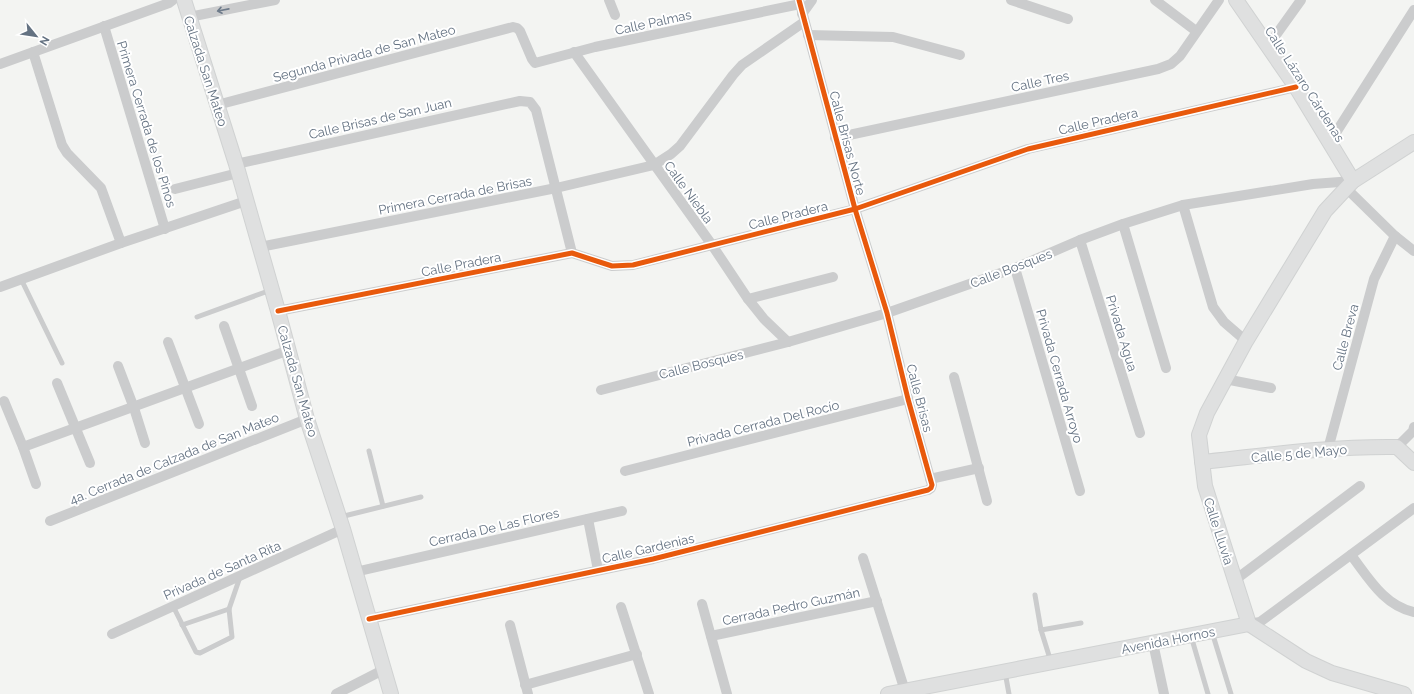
<svg xmlns="http://www.w3.org/2000/svg" width="1414" height="694" font-family="Raleway,sans-serif">
<style>
.lines{fill:none;stroke-linecap:round;stroke-linejoin:round}
.secondary-casing{stroke:#d0d2d2;stroke-width:16}
.lane{stroke:#cbcccd;stroke-width:5}
.street{stroke:#cbcccd;stroke-width:10}
.secondary{stroke:#dfe0e0;stroke-width:14}
.cycleway-casing{stroke:#fff;stroke-width:8}
.cycleway{stroke:#e8590c;stroke-width:5}
.oneway{stroke:#6e7b8a}
.labels{text-anchor:middle;stroke-width:4;stroke-linejoin:round;paint-order:stroke}
.street-label{font-size:13px;fill:#647282;stroke:#fff}
</style>
<rect width="100%" height="100%" fill="#f3f4f2"/>
<g class="lines">
<g class="secondary-casing">
<g id="secondary">
<polyline points="184,0 236,164 278,311 307,419 343,529 391,694"/>
<polyline points="1236,0 1296,87 1353,181"/>
<path d="M1202,462c65,-7 130,-16 195,-15l17,16"/>
<polyline points="1249,624 1205,486 1199,435 1207,413 1246,341 1325,211 1353,181 1414,142"/>
<polyline points="1249,624 1306,661 1332,673 1404,694"/>
<polyline points="888,694 1249,624"/>
</g>
</g>
<g class="lane">
<polyline points="21,279 62,363"/>
<polyline points="197,317 271,290"/>
<polyline points="369,451 383,506"/>
<polyline points="340,517 421,497"/>
<polyline points="1035,595 1041,630 1051,662"/>
<polyline points="173,606 196,652 200,653 232,637 229,609 240,577"/>
<polyline points="182,625 229,609"/>
<polyline points="1041,630 1081,623"/>
<polyline points="1212,632 1231,694"/>
<polyline points="1191,636 1208,694"/>
<polyline points="1005,672 1009,694"/>
</g>
<g class="street">
<polyline points="609,0 615,15"/>
<polyline points="1011,0 1068,19"/>
<polyline points="1155,0 1196,31"/>
<polyline points="802,14 812,0"/>
<polyline points="189,17 275,0"/>
<polyline points="104,26 165,229"/>
<polyline points="808,35 893,37 960,55"/>
<polyline points="1268,46 1301,0"/>
<polyline points="33,52 62,145 67,153 101,188 121,243"/>
<polyline points="574,52 712,245 748,299 764,319 788,342"/>
<polyline points="0,64 169,3 173,0"/>
<polyline points="217,105 513,27 517,28 520,31 532,59 535,63 595,47 800,4"/>
<polyline points="835,138 1158,69 1171,64 1180,56 1219,0"/>
<polyline points="1330,142 1414,10"/>
<polyline points="236,164 520,101 530,102 536,110 572,253"/>
<polyline points="1346,188 1395,236 1414,251"/>
<polyline points="175,189 238,173"/>
<polyline points="1183,205 1213,307 1224,322 1246,341"/>
<polyline points="1123,224 1166,368"/>
<polyline points="1080,240 1140,433"/>
<polyline points="260,247 556,188 654,165 671,154 680,146 733,75 742,65 804,22"/>
<polyline points="1015,268 1080,491"/>
<polyline points="0,287 121,243 246,201"/>
<polyline points="748,299 833,277"/>
<polyline points="278,311 572,253 612,266 633,265 855,209 1028,149 1296,87"/>
<polyline points="224,326 252,406"/>
<polyline points="168,342 199,424"/>
<polyline points="118,366 134,408 145,443"/>
<polyline points="954,377 987,501"/>
<polyline points="1225,379 1271,388"/>
<polyline points="57,383 90,463"/>
<polyline points="601,390 788,342 887,313 1015,268 1080,240 1123,224 1183,205 1313,184 1353,181"/>
<polyline points="4,401 23,447 36,484"/>
<polyline points="23,447 289,350"/>
<polyline points="1397,447 1413,431 1414,427"/>
<polyline points="1328,449 1374,279 1395,236"/>
<polyline points="625,471 908,399"/>
<polyline points="930,479 979,468"/>
<polyline points="588,519 598,570"/>
<polyline points="50,521 307,419"/>
<path d="M1351,555c17,22 33,51 63,57"/>
<polyline points="863,558 905,691"/>
<polyline points="355,572 622,511"/>
<polyline points="1235,580 1360,486"/>
<polyline points="702,604 727,694"/>
<polyline points="621,607 649,694"/>
<polyline points="369,619 653,559 928,490 931,488 932,485 908,399 887,313 855,209 799,0"/>
<polyline points="1249,624 1260,622 1414,508"/>
<polyline points="510,625 528,694"/>
<polyline points="112,634 343,529"/>
<polyline points="711,636 877,601"/>
<polyline points="1153,643 1164,694"/>
<polyline points="525,685 637,654"/>
<polyline points="336,694 383,670"/>
</g>
<use href="#secondary" class="secondary"/>
<g class="cycleway-casing">
<g id="cycleway">
<polyline points="278,311 572,253 612,266 633,265 855,209 1028,149 1296,87"/>
<polyline points="369,619 653,559 928,490 931,488 932,485 908,399 887,313 855,209 799,0"/>
</g>
</g>
<use href="#cycleway" class="cycleway"/>
</g>
<defs><path id="oneway-shaft" d="M-6 0H5M1.5-3L5.5 0L1.5 3" fill="none" stroke-width="1.6" stroke-linecap="round" stroke-linejoin="round"/></defs>
<use class="oneway" href="#oneway-shaft" transform="translate(223 10) rotate(169)"/>
<g class="labels">
<g class="street-label">
<text transform="translate(653 22) rotate(-12)" y="5">Calle Palmas</text>
<text transform="translate(364 53) rotate(-15)" y="5">Segunda Privada de San Mateo</text>
<text transform="translate(206 71) rotate(72)" y="5">Calzada San Mateo</text>
<text transform="translate(1040 81) rotate(-12)" y="5">Calle Tres</text>
<text transform="translate(1305 84) rotate(57)" y="5">Calle Lázaro Cárdenas</text>
<text transform="translate(380 118) rotate(-13)" y="5">Calle Brisas de San Juan</text>
<text transform="translate(1098 121) rotate(-13)" y="5">Calle Pradera</text>
<text transform="translate(147 124) rotate(73)" y="5">Primera Cerrada de los Pinos</text>
<text transform="translate(848 143) rotate(75)" y="5">Calle Brisas Norte</text>
<text transform="translate(689 192) rotate(54)" y="5">Calle Niebla</text>
<text transform="translate(455 195) rotate(-11)" y="5">Primera Cerrada de Brisas</text>
<text transform="translate(788 215) rotate(-14)" y="5">Calle Pradera</text>
<text transform="translate(461 264) rotate(-11)" y="5">Calle Pradera</text>
<text transform="translate(1011 268) rotate(-21)" y="5">Calle Bosques</text>
<text transform="translate(1122 333) rotate(73)" y="5">Privada Agua</text>
<text transform="translate(1345 337) rotate(-75)" y="5">Calle Breva</text>
<text transform="translate(701 364) rotate(-14)" y="5">Calle Bosques</text>
<text transform="translate(1060 376) rotate(74)" y="5">Privada Cerrada Arroyo</text>
<text transform="translate(298 381) rotate(74)" y="5">Calzada San Mateo</text>
<text transform="translate(920 398) rotate(75)" y="5">Calle Brisas</text>
<text transform="translate(763 423) rotate(-14)" y="5">Privada Cerrada Del Rocío</text>
<text transform="translate(1299 453) rotate(-5)" y="5">Calle 5 de Mayo</text>
<text transform="translate(174 458) rotate(-22)" y="5">4a. Cerrada de Calzada de San Mateo</text>
<text transform="translate(494 527) rotate(-13)" y="5">Cerrada De Las Flores</text>
<text transform="translate(1219 531) rotate(72)" y="5">Calle Lluvia</text>
<text transform="translate(648 548) rotate(-13)" y="5">Calle Gardenias</text>
<text transform="translate(222 570) rotate(-24)" y="5">Privada de Santa Rita</text>
<text transform="translate(791 606) rotate(-12)" y="5">Cerrada Pedro Guzmán</text>
<text transform="translate(1168 640) rotate(-11)" y="5">Avenida Hornos</text>
</g>
</g>
<g transform="translate(36 36) rotate(120)" stroke="#ffffff" stroke-width="3" paint-order="stroke">
<path d="M0-3L7 15L0 10L-7 15Z" fill="#647282"/>
<text y="-6" font-size="11" font-weight="bold" text-anchor="middle" fill="#647282">N</text>
</g>
</svg>
